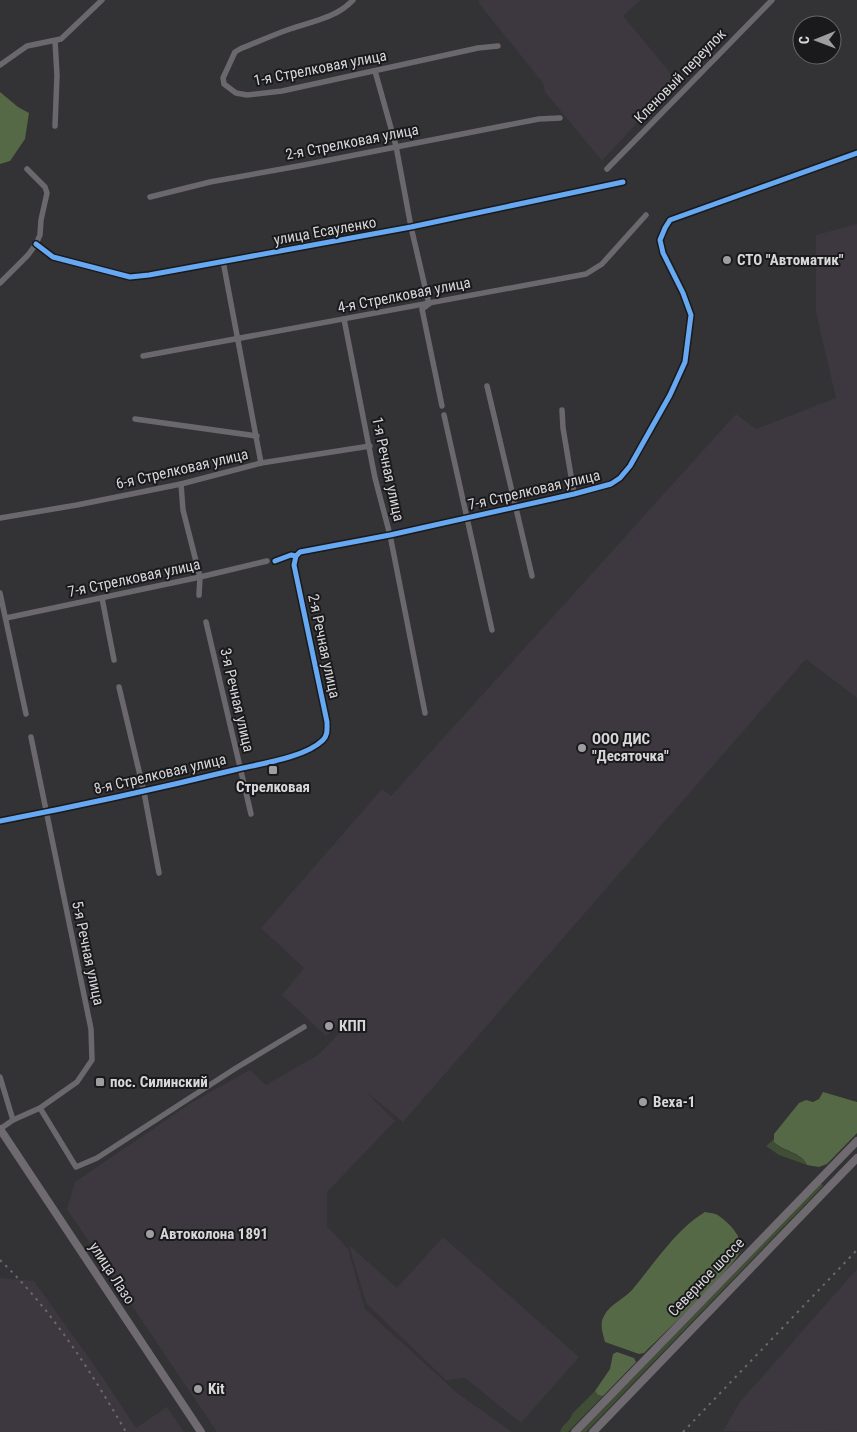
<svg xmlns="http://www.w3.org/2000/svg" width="857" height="1432" font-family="'Roboto Condensed',sans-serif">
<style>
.built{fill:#3d3840}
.green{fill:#414e36}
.forest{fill:#566946}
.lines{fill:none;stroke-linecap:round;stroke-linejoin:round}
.street{stroke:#6b686d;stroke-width:5.5}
.secondary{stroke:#6e6a70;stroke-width:8}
.rail{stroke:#6a696c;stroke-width:2;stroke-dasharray:2.5 5;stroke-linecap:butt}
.cycleway-casing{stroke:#1a191b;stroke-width:8}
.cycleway{stroke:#66a8f1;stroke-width:5}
.poi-dot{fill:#9e9d9f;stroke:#1a191b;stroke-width:2}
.labels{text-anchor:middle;stroke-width:4;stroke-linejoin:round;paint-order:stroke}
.street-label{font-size:15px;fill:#d7d6d8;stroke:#1a191b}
.poi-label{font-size:15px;font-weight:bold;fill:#d7d6d8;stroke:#1a191b;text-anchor:start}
</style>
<rect width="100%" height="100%" fill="#333234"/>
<g class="built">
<polygon points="480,0 641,0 623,16 676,80 602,161 545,92 543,83 478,2"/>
<polygon points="857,224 857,698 806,659 403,1122 365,1091 395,1121 327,1192 327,1226 348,1249 365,1309 457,1393 512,1432 217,1432 67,1209 75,1182 191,1103 250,1070 266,1085 318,1055 348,1024 343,1020 326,1036 282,995 304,968 261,928 382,789 391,796 736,414 756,429 836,398 816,312 816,235"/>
<polygon points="443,1237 579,1357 521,1423 465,1378 446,1380 366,1303 349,1245 397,1288"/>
<polygon points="857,1269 857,1432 723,1431 740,1402"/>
<polygon points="0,1278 34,1281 101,1375 136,1428 167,1407 184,1432 0,1432"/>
</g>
<g class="green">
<path d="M774,1139v3c9,10 29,11 33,23l-28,-10 -13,-9z"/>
<polygon points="820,1184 822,1184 823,1186 586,1432 581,1432"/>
<path d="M595,1391l3,4 5,1 -35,36h-8c2,-8 11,-11 12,-18z"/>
</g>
<g class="forest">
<polygon points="0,92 18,107 29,113 25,139 10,161 0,164"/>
<path d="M823,1092l34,10v31l-30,31 -8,3 -12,-2c-4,-12 -24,-14 -33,-23v-8l25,-31 7,-3 7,2 6,-3z"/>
<path d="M705,1212c4,1 11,1 14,4 10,7 24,21 22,34 -3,13 -82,88 -97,103l-5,1 -34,-12c-2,-8 -6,-18 -1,-26 5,-11 20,-17 28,-26 22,-26 44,-61 73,-78z"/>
<polygon points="617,1352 634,1358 636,1362 603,1396 598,1395 595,1391 610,1369 613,1354"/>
</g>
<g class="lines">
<g class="street">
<path d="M353,0c-17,18 -40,21 -63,29 -17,6 -33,13 -50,20l-5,3 -12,26 1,6 12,9 11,2 35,-4 196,-43 20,-2"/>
<polyline points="0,65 27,46 61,39 102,0"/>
<polyline points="375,71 396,146 411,227 429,304 422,309 442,406"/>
<polyline points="55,126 57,75 55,41"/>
<polyline points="607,169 772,0"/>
<polyline points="150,197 210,182 304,165 539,119 560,118"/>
<polyline points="36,244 53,257 130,277 149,275 411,227 623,182"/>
<polyline points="223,261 261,463"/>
<polyline points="0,283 28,255 36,244 40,235 41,220 47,193 45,187 27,169"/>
<polyline points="344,319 375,478 390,535 425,713"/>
<polyline points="143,356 586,274 602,264 646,215"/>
<polyline points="487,386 532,576"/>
<polyline points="562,410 563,428 574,494"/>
<polyline points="444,415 492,630"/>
<polyline points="135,419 257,436"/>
<polyline points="181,484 183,510 200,577 199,595"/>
<polyline points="0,518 77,505 181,484 261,463 370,446"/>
<polyline points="275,561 291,555 296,556 300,552 390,535 574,494 611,484 620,478 630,466 670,395 685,362 691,315 683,293 663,253 660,240 665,228 670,220 857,153"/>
<polyline points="0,593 26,714"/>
<polyline points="102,598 114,660"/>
<polyline points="6,618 200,577 267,561"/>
<polyline points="206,622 251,814"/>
<polyline points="119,687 144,792 159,873"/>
<path d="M0,821c78,-15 156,-32 234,-51 24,-6 71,-12 89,-30 5,-5 4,-11 4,-18l-33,-157 2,-9"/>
<polyline points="0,1077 13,1120"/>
<polyline points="40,1108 76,1167 97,1158 236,1068 304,1027"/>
<polyline points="0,1129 13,1120 40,1108 77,1082 92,1060 91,1029 31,737"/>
</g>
<g class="secondary">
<polyline points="0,1129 201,1432"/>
<polyline points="575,1432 857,1141"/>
<polyline points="593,1432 857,1158"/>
</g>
<g class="rail">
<path d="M0,1260c52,50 90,110 126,172"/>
<polyline points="683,1432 857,1250"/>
</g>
<g class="cycleway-casing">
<g id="cycleway">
<polyline points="36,244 53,257 130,277 149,275 411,227 623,182"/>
<polyline points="275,561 291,555 296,556 300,552 390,535 574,494 611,484 620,478 630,466 670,395 685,362 691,315 683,293 663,253 660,240 665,228 670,220 857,153"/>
<path d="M0,821c78,-15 156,-32 234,-51 24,-6 71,-12 89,-30 5,-5 4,-11 4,-18l-33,-157 2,-9"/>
</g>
</g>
<use href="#cycleway" class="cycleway"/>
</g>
<g class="poi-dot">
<circle cx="727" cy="260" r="5"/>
<circle cx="582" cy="748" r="5"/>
<rect x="268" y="765" width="10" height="10" rx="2.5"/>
<circle cx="329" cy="1026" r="5"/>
<rect x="95" y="1077" width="10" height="10" rx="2.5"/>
<circle cx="643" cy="1102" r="5"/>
<circle cx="150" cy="1234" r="5"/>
<circle cx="198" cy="1389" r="5"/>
</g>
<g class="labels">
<g class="street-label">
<text transform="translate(320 68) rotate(-11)" y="5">1-я Стрелковая улица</text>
<text transform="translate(680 76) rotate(-46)" y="5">Кленовый переулок</text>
<text transform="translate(352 142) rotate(-11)" y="5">2-я Стрелковая улица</text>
<text transform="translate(325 231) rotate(-10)" y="5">улица Есауленко</text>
<text transform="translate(404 295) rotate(-11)" y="5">4-я Стрелковая улица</text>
<text transform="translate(182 469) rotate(-13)" y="5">6-я Стрелковая улица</text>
<text transform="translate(388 469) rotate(78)" y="5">1-я Речная улица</text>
<text transform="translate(534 490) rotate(-13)" y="5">7-я Стрелковая улица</text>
<text transform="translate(134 578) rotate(-12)" y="5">7-я Стрелковая улица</text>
<text transform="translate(324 646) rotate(78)" y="5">2-я Речная улица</text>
<text transform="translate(237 700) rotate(77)" y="5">3-я Речная улица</text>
<text transform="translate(160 774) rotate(-13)" y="5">8-я Стрелковая улица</text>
<text transform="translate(88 953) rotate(78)" y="5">5-я Речная улица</text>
<text transform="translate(112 1273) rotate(57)" y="5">улица Лазо</text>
<text transform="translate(706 1277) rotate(-46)" y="5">Северное шоссе</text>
</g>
<g class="poi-label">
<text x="737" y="265">СТО "Автоматик"</text>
<text x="592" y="744">ООО ДИС<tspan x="592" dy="17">"Десяточка"</tspan></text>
<text x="273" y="792" text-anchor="middle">Стрелковая</text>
<text x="339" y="1031">КПП</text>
<text x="110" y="1087">пос. Силинский</text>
<text x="653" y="1107">Веха-1</text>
<text x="160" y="1239">Автоколона 1891</text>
<text x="208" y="1394">Kit</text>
</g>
</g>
<g transform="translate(817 40) rotate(269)"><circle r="24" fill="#1a191b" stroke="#666567"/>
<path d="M0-4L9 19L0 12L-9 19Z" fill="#9e9d9f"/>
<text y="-8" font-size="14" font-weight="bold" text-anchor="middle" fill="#d7d6d8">С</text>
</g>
</svg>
